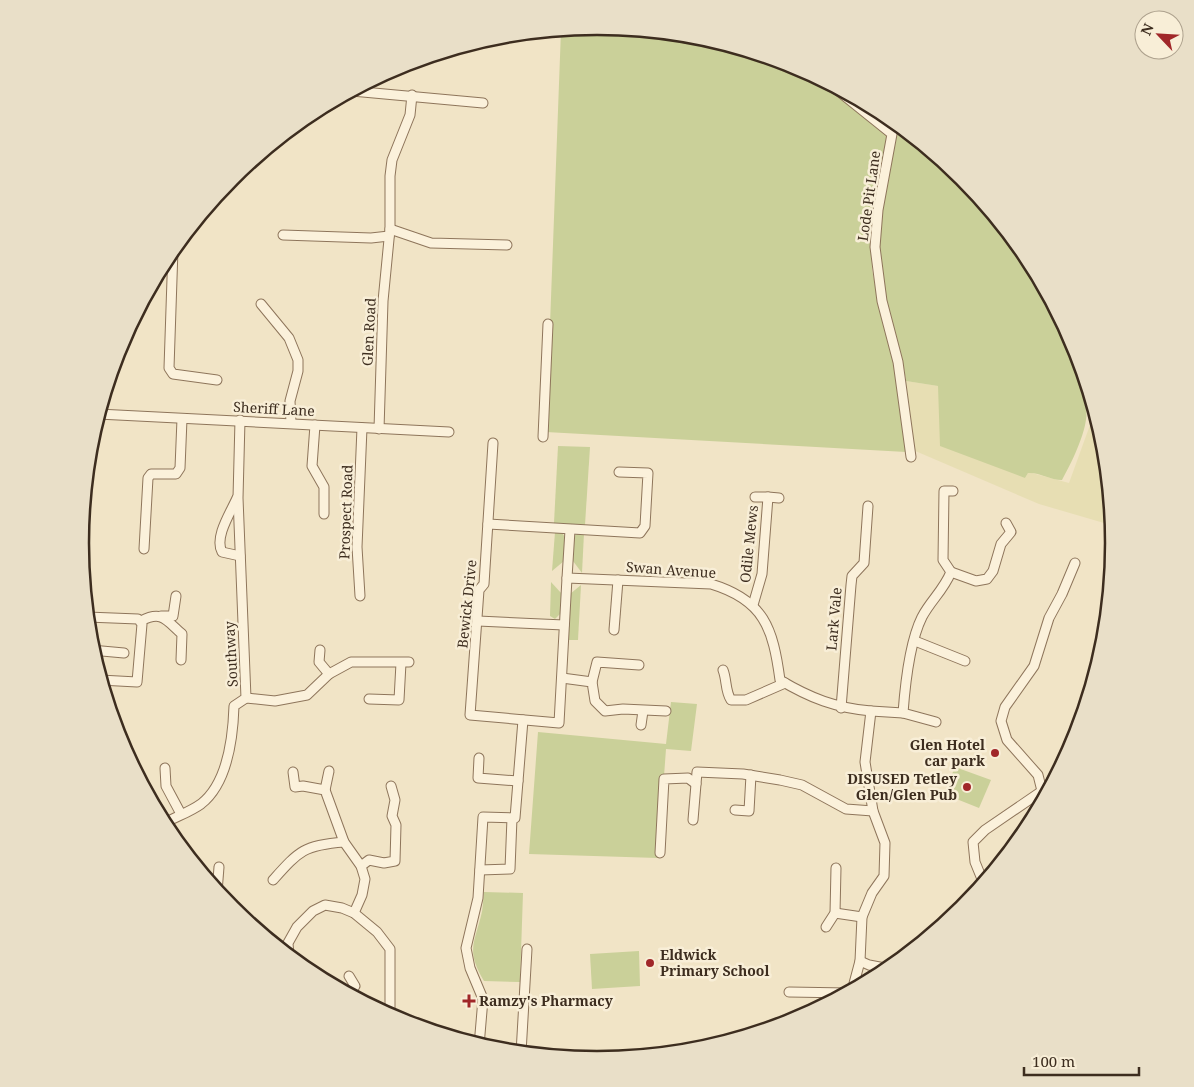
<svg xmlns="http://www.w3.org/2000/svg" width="1194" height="1087" font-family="'Noto Serif',serif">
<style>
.farmland{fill:#e7deb3}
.green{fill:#cad099}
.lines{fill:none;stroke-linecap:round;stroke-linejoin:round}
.street-casing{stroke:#8e755b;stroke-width:11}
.street{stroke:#fbf1db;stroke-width:9}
.poi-dot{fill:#a02729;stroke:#f8eed7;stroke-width:2}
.labels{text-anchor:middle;stroke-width:5;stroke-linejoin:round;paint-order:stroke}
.street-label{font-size:14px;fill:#3d2d1f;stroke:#f8eed7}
.poi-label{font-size:14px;font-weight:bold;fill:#3d2d1f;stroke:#f8eed7;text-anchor:end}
.rim{fill:none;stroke:#3d2d1f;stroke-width:2.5}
</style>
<rect width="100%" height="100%" fill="#f1e4c6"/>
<polygon class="farmland" points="906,381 938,386 1025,478 1028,473 1032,473 1069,483 1094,414 1096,415 1104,443 1109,495 1104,523 1039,504 913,450"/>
<g class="green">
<polygon points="597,26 698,36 795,66 811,74 887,136 871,230 872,269 879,306 894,360 906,452 546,432 561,30"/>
<path d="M897,124c22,18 49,35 68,56 19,23 46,52 62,77 14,21 73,127 57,146 10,16 -13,61 -22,77 -12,0 -23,-8 -34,-7l-3,5 -85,-32 -2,-60 -32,-5c-5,-38 -20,-74 -26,-113 -4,-33 3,-66 8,-99 3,-15 4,-31 9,-45z"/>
<polygon points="558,446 590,447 585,525 554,523"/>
<polygon points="1109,495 1113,528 1106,526 1104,523"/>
<polygon points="555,532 562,533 565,537 564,561 552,571"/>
<polygon points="579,533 584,533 582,573 573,561 574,536"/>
<polygon points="551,582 562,594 560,614 555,619 550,616"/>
<polygon points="581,585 578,640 568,640 570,594"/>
<polygon points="671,702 697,704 691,751 666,749 658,858 529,854 538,732 666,744"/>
<polygon points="955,767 991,780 979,808 944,794"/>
<path d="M484,892l39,1 -3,89 -36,-1c-17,-29 -11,-35 -3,-65 2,-7 2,-16 3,-24z"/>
<polygon points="639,951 640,986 592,989 590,954"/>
</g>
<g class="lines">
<g class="street-casing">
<g id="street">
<polyline points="831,85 892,134 878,210 875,247 882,301 898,362 911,457"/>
<polyline points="352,91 483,103"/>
<polyline points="390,229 431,243 507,245"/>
<polyline points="283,235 371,238 389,236"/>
<polyline points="173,249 169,368 173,374 217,380"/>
<polyline points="261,304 289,338 298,360 298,371 290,401 291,423"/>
<polyline points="98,414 449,432"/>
<polyline points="315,425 312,466 324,487 324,514"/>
<polyline points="379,429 383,301 390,229 390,176 392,160 410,115 412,95"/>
<polyline points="543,437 548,324"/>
<path d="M493,443l-9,141 -5,6 -9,125 89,8 8,-145 144,6c53,16 62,44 69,96 30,18 56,28 91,31l-6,51 8,49 12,32 -1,33 -12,17 -10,24 -2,44 -8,30"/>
<polyline points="768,497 779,498"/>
<path d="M237,498c-6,14 -23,39 -15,54l18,4"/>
<polyline points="488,524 640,533 645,526 648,473 619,472"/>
<polyline points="144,549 148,478 151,474 176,474 180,468 182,419"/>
<polyline points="951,572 976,581 987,579 993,571 1001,544 1011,532 1006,523"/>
<polyline points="567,578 570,530"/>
<polyline points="360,596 357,547 362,428"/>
<polyline points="753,605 762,574 768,497 755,497"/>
<polyline points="161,616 173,616 176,596"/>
<polyline points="87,617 138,619 142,624 137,682 100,680"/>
<path d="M141,621c21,-11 25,-1 41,13l-1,26"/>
<polyline points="478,621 564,625"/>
<polyline points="614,630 618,580"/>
<polyline points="915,641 965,661"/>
<polyline points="91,650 124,653"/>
<polyline points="320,650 319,662 329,674"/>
<path d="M723,670c4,10 2,21 8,30h15l39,-17"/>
<polyline points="562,678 592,682 595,701 605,711 623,709 666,711"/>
<polyline points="592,682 597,662 639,665"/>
<polyline points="246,698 275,701 307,695 329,674 351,662 409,662"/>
<polyline points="369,699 399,700 401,663"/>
<polyline points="841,708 851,585 852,576 864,563 868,506"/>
<polyline points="871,711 903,713"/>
<path d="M936,722l-33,-9c2,-27 7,-72 19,-96 9,-17 21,-26 29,-45l-8,-12 1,-69h9"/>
<polyline points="641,725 643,711"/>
<polyline points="479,758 478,778 518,781"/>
<polyline points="165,768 166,786 181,814"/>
<polyline points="293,772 295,787 303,786 325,790 344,842 361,866 365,879 362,895 354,913"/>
<polyline points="325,790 329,771"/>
<polyline points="1042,791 1038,775 1007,740 1001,721 1005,707 1034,666 1049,618 1062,594 1075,563"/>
<polyline points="735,810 749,811 751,775"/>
<polyline points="693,820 697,772 743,774 780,780 802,785 846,809 873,811"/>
<path d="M163,824c12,-7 27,-12 38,-20 27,-21 32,-67 33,-98l12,-8 -8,-200 2,-78"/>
<polyline points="660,853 664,779 688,778 696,784"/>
<polyline points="361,866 369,860 384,863 395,861 396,825 392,816 395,800 391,786"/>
<polyline points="480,870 510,869 512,818"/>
<path d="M273,880c26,-29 31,-35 71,-38"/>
<polyline points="984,884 975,862 973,842 985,830 1042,791 1047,792"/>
<polyline points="217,892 219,867"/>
<polyline points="835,913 862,917"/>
<polyline points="826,927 835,913 836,868"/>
<polyline points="289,956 288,943 297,927 313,911 325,905 342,908 354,913 377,932 390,949 390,1017"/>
<polyline points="860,961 869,965 890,969"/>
<polyline points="349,976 355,986 349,995"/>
<polyline points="789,992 848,993"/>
<polyline points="479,1046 483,999 470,968 466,948 478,898 483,817 515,818 523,720"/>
<polyline points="521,1053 527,949"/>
</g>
</g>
<use href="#street" class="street"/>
</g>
<g class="poi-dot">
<circle cx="995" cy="753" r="5"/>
<circle cx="967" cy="787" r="5"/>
<circle cx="650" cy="963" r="5"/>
<path d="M466.5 993.5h5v5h5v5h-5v5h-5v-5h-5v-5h5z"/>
</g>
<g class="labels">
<g class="street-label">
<text transform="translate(869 196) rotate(-82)" y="5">Lode Pit Lane</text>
<text transform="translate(369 332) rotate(-87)" y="5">Glen Road</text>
<text transform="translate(274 409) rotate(3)" y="5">Sheriff Lane</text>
<text transform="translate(346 512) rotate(-88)" y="5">Prospect Road</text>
<text transform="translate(749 544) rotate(-84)" y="5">Odile Mews</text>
<text transform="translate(671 570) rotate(4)" y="5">Swan Avenue</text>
<text transform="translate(467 604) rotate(-84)" y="5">Bewick Drive</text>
<text transform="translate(834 619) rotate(-85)" y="5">Lark Vale</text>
<text transform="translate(231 654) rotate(-93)" y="5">Southway</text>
</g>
<g class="poi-label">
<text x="985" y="750">Glen Hotel<tspan x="985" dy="16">car park</tspan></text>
<text x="957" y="784">DISUSED Tetley<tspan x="957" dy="16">Glen/Glen Pub</tspan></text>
<text x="660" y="960" text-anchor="start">Eldwick<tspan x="660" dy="16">Primary School</tspan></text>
<text x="479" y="1006" text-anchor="start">Ramzy's Pharmacy</text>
</g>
</g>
<path d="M0 0H1194V1087H0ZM89 543a508 508 0 1 1 1016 0a508 508 0 1 1-1016 0Z" fill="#e9dfc8" fill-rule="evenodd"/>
<path class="rim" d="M89 543a508 508 0 1 1 1016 0a508 508 0 1 1-1016 0Z"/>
<g transform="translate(1159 35) rotate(295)"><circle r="24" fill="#f8eed7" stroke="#ada18d"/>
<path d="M0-4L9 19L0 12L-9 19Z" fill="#a02729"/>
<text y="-8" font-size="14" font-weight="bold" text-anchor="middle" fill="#3d2d1f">N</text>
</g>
<path d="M1024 1067v8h115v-8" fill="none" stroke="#3d2d1f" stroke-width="2.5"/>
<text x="1032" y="1067" font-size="15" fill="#3d2d1f" stroke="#f8eed7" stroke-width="4" paint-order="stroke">100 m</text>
</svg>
